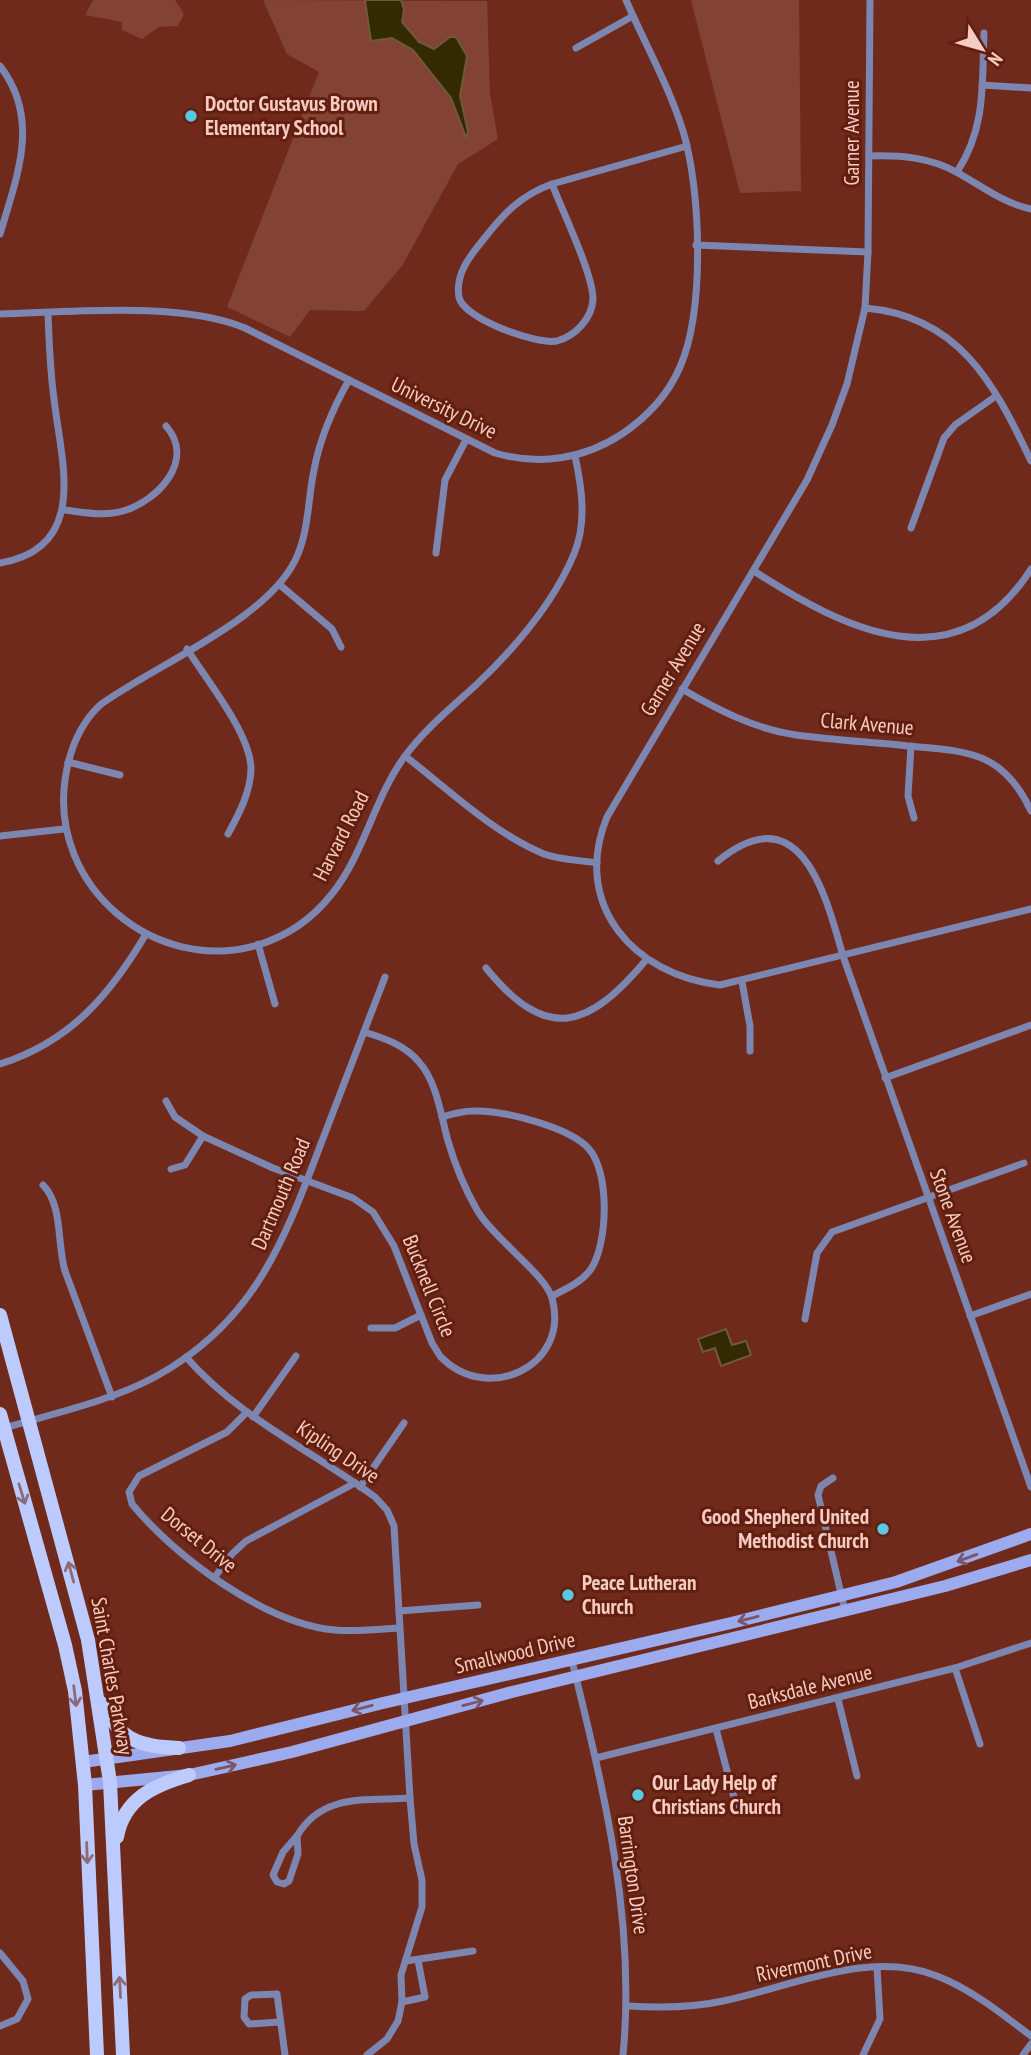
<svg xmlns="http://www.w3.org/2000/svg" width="1031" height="2055" font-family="'PT Sans Narrow',sans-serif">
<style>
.green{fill:#824334}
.water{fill:#342a01;stroke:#6e5a3b;stroke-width:2}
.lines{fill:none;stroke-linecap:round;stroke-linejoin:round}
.minor{stroke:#7c86b0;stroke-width:7}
.secondary{stroke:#9cabed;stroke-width:12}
.primary{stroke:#bdcafd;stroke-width:14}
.oneway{stroke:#8b6b7a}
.oneway2{stroke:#795668}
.poi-dot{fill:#57c9e1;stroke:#621e0f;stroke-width:2.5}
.labels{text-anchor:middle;stroke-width:6;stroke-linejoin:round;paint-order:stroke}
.poi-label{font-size:21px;font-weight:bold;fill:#f6cbc1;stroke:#621e0f;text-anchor:start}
.street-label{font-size:21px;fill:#f6cbc1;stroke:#621e0f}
</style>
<rect width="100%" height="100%" fill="#6f2a1b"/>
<g class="green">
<polygon points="93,0 175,0 184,14 178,26 159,27 142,39 122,30 122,22 85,15"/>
<polygon points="263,0 487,1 490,94 498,139 458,164 402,266 364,311 310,310 290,337 227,307 319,72 287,54"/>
<polygon points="691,0 799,0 801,191 740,193"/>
</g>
<g class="water">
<polygon points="365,0 401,0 404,10 402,22 419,42 434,49 450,37 456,37 467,56 460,96 468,132 466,137 451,98 413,50 392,38 371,41"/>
<polygon points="726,1329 732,1345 746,1341 751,1355 721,1366 715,1348 703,1352 698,1339"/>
</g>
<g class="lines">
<g class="minor">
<path d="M870,0l-2,252 -3,56 -18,76 -15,41 -25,55 -200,337c-36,88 27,158 113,168l311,-76"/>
<polyline points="576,48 633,16"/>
<path d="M0,66c41,53 17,110 0,168"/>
<polyline points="982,85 1031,88"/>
<path d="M869,156c31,-1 61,1 89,17 25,14 45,30 73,36"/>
<path d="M957,172c29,-44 25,-88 27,-139"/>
<path d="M552,184c10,26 41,90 41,115 -1,20 -18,37 -36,42 -20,4 -94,-22 -98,-44 -4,-23 11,-41 24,-57 20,-26 38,-45 69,-56z"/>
<polyline points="552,184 687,146"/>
<polyline points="696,245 868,252"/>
<path d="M865,308c94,8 129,75 166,153"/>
<path d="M0,314c70,-2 182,-13 245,14l250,125c44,13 89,6 127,-19 25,-17 46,-39 58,-67 25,-57 21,-177 3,-236 -14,-45 -38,-87 -57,-131"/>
<path d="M349,380c-16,28 -29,58 -35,90 -6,28 -5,57 -16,84 -25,64 -142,110 -198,151 -21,20 -31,46 -35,75 -15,106 89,195 193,165 29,-9 54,-26 73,-50 33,-40 43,-97 74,-139 21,-28 46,-48 71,-71 38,-36 78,-83 98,-131 13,-31 8,-66 1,-98"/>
<path d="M64,510c19,2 39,7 59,1 35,-10 73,-51 43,-85"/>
<polyline points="911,528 944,438 955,425 996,396"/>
<polyline points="436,553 445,480 466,440"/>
<path d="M0,563c90,-15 61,-102 54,-164 -4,-29 -5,-57 -6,-86"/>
<path d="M754,571c91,59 203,115 277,-2"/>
<polyline points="280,585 332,629 341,647"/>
<path d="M187,649c19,30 63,84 64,119 0,23 -12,46 -23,66"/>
<path d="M682,689c36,21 73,40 114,46 37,5 75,7 112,11 59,5 95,5 123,65"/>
<polyline points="911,746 908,796 914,818"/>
<path d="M405,756c43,33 88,77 139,98 16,6 36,6 53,9"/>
<polyline points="68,762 120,775"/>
<polyline points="0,836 64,829"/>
<path d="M718,861c83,-68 108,35 125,95l188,531"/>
<polyline points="258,944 275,1004"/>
<path d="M486,968c61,75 102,61 160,-8"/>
<polyline points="742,982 750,1026 750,1051"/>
<path d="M0,1064c70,-22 110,-69 146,-130"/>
<polyline points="885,1078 1031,1025"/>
<path d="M166,1101l9,16 28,19 70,32 80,30 20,14 21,34 38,97 8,13c46,49 131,11 112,-58 -7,-24 -58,-59 -75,-88 -12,-21 -22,-45 -29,-69 -7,-25 -11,-59 -29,-79 -14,-17 -35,-24 -55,-30"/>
<path d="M442,1117c10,-3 21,-6 31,-6 30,-1 97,16 116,38 21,24 19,94 2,120 -9,13 -25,20 -39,27"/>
<polyline points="171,1169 185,1165 203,1136"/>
<path d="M43,1185c20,20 14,60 22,86l47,126"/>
<polyline points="970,1316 1031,1294"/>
<polyline points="805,1319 817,1253 832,1232 1024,1163"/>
<polyline points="371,1328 395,1328 421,1315"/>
<path d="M186,1357c52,60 126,94 189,140l12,13 7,16 16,272 4,46 8,36v27l-21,68 1,27 -4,19 -11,18 -20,16"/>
<path d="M247,1412l-20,20 -88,44 -10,16 3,12c42,52 134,120 203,126 21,2 43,-1 64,-2"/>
<polyline points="253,1417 296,1356"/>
<path d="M4,1428c51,-15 104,-26 151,-51 100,-55 129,-136 167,-236 21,-54 42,-109 63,-164"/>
<polyline points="833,1478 821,1486 818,1495 845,1611"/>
<polyline points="360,1487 404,1423"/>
<polyline points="214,1578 232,1554 246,1541 355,1483"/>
<polyline points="399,1611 478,1605"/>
<path d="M572,1661c32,130 64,259 51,394"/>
<polyline points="955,1668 980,1744"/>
<polyline points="838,1699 857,1776"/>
<polyline points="716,1729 736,1805"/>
<polyline points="596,1758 955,1668 1031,1643"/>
<path d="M297,1836c25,-43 69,-35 113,-38"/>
<polygon points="297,1836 298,1854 289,1881 284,1884 277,1882 273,1875 283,1852"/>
<polyline points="0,1953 23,1981 28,1999 17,2019 0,2026"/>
<polyline points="406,1961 473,1951"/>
<polyline points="402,2002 425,1997 418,1960"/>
<path d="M628,2006c32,2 63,2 95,-5 68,-14 146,-52 214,-25 34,13 65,38 94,60"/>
<polyline points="279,2022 249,2024 244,2017 245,1999 251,1995 277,1994 285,2055"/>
<polyline points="863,2055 880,2019 877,1967"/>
<polyline points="1023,2055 1031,2044"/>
</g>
<g class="secondary">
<polyline points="83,1762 230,1741 383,1703 731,1623 896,1582 1031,1534"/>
<polyline points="85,1785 189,1775 292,1752 512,1692 945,1586 1031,1560"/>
</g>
<g class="primary">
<polyline points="0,1315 88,1640 110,1782 123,2055"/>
<polyline points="0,1414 65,1645 75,1691 85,1785 97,2055"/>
<path d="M101,1703c20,37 37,44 78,45"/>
<path d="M117,1837c7,-39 38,-52 72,-62"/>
</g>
</g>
<defs><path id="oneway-shaft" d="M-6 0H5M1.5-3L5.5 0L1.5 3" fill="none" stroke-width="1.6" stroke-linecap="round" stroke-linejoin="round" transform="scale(1.75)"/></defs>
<g class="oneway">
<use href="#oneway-shaft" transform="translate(22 1494) rotate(73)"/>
<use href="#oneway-shaft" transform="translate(71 1572) rotate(-105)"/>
<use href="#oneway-shaft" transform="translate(75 1696) rotate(83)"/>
<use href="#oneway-shaft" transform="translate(87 1853) rotate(88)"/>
<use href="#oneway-shaft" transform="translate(120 1987) rotate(-93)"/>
</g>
<g class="oneway2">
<use href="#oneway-shaft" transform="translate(967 1558) rotate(160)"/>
<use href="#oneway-shaft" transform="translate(748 1619) rotate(166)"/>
<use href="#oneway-shaft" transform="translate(473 1703) rotate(-15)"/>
<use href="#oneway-shaft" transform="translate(362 1708) rotate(165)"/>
<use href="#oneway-shaft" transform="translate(226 1767) rotate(-13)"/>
</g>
<g class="poi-dot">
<circle cx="191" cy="116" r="7"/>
<circle cx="883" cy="1529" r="7"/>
<circle cx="568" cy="1595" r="7"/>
<circle cx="638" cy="1795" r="7"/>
</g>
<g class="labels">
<g class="poi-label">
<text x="205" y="111">Doctor Gustavus Brown<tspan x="205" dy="24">Elementary School</tspan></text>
<text x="869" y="1524" text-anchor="end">Good Shepherd United<tspan x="869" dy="24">Methodist Church</tspan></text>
<text x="582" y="1590">Peace Lutheran<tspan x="582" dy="24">Church</tspan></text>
<text x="652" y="1790">Our Lady Help of<tspan x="652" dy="24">Christians Church</tspan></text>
</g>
<g class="street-label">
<text transform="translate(852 133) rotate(-90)" y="7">Garner Avenue</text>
<text transform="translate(444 408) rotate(26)" y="7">University Drive</text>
<text transform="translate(673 669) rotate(-59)" y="7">Garner Avenue</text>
<text transform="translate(867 724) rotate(5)" y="7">Clark Avenue</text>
<text transform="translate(341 836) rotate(-63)" y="7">Harvard Road</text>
<text transform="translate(281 1194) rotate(-67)" y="7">Dartmouth Road</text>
<text transform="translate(953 1216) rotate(70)" y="7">Stone Avenue</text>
<text transform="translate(429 1286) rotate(68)" y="7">Bucknell Circle</text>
<text transform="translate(338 1452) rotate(34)" y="7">Kipling Drive</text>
<text transform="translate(199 1540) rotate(39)" y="7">Dorset Drive</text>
<text transform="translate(515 1653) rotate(-13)" y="7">Smallwood Drive</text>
<text transform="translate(112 1676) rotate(80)" y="7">Saint Charles Parkway</text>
<text transform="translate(810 1687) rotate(-14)" y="7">Barksdale Avenue</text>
<text transform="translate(633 1875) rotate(82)" y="7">Barrington Drive</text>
<text transform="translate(814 1963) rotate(-12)" y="7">Rivermont Drive</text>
</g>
</g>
<g transform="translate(982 49) rotate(127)" stroke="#621e0f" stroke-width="5" paint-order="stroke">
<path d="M0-5L12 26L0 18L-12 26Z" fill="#f6cbc1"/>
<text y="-10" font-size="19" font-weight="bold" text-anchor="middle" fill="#f6cbc1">N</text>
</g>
</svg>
